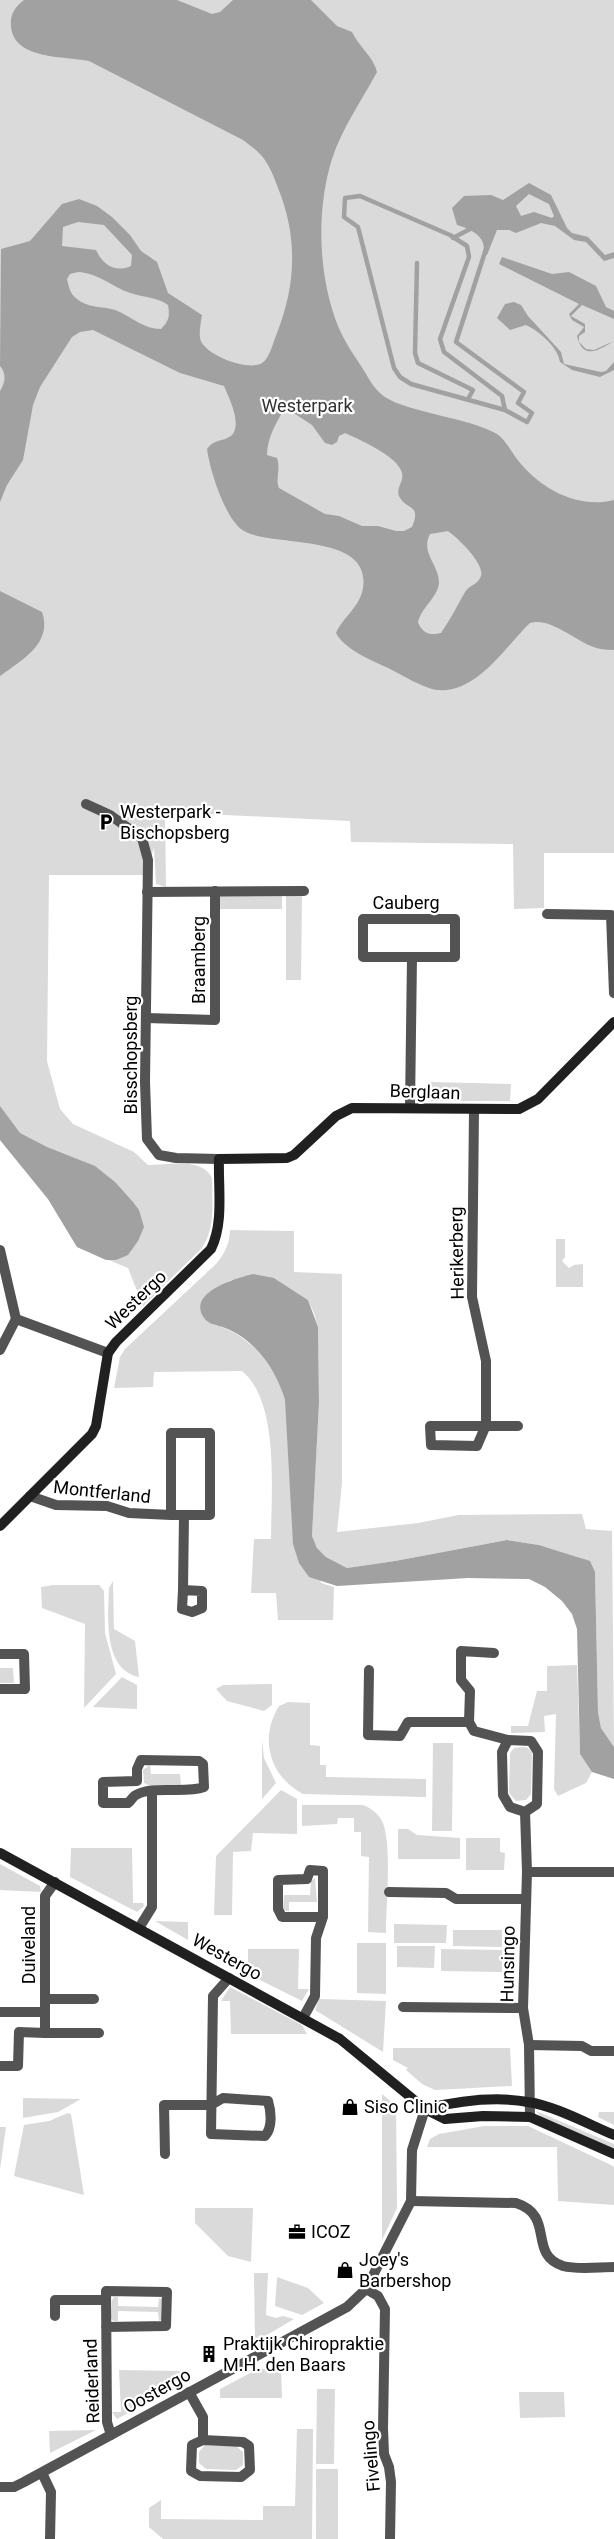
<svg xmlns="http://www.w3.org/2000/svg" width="614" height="2539" font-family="Roboto,sans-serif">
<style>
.green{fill:#dadada}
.water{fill:#a1a1a1;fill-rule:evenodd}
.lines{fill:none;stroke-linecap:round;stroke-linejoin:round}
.stream{stroke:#a1a1a1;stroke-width:4.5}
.street{stroke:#535353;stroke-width:10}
.secondary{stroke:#202020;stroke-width:10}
.labels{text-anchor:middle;stroke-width:4.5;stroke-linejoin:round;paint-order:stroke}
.park-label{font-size:18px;fill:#313131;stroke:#fff}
.poi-label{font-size:18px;fill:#000;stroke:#fff;text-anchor:start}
.street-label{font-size:18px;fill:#000;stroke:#fff}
</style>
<rect width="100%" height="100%" fill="#fff"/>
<g class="green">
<path d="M0,0h614v853h-70v55l-30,1 -1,-65 -162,-2 -1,-21 -185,-9 1,75 -10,-3 -2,-36 -9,27h-96l-2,186 13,48 13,15 61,28 14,13c20,0 54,-8 64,13 0,24 4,49 -10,70l-59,58 -15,-38 -51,-21 -29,-48 -48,-59z"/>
<polygon points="220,895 282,895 282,909 217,909"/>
<polygon points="286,895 302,895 301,980 286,980"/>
<polygon points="431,1082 511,1084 510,1101 431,1101"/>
<path d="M230,1230l64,1v41l48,2v209l-5,49 81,-9 41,-8 123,-1 4,15 26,2 2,216 -13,-19 -3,-16 -3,-140 -18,-15 -38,-12 -32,-5 -112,21 -48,7 -21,-11 -9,-9 -5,-12 7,-133 -1,-76 -4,-14 -6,-13 -34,-22 -43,2 -23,13 4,31c38,10 62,40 73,76l36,183 13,4 -1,33h-55l-2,-27h-25l3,-54h17c0,-46 9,-137 -29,-168l-88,1 -1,15 -39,1 6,-31 5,-8 91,-85c8,-10 14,-20 14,-34z"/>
<polygon points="556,1239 565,1239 565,1257 562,1261 569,1268 574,1265 583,1264 583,1287 556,1287"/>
<path d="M113,1581l1,48 21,12 4,36c-36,-7 -31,-61 -30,-89z"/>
<polygon points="53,1585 99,1585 104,1591 105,1633 116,1674 84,1708 85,1624 42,1608 41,1587"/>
<polygon points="577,1665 580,1754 592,1772 586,1783 558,1796 554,1789 556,1714 544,1716 545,1732 511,1733 511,1726 528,1726 537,1691 547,1691 547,1666"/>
<polygon points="0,1668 13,1668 14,1683 0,1683"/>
<polygon points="122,1677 137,1685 137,1709 93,1707"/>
<polygon points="272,1684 272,1705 264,1711 227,1701 216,1689 223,1685"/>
<path d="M288,1702l22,1v42l10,1v19h6v12l100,2v18l-123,-3c-34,-18 -44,-56 -24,-88z"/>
<polygon points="262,1741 264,1758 276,1783 262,1799"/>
<polygon points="433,1743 453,1743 452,1831 432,1831"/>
<polygon points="524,1747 528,1748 532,1753 531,1794 526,1800 516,1801 509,1793 510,1753 514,1748"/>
<polygon points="150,1765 151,1774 180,1774 181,1786 150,1786 144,1783 143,1770"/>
<polygon points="281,1790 297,1799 297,1834 253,1833 251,1851 233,1852 232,1915 214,1915 216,1856"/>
<path d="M302,1805h61c8,3 16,9 20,18 9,25 3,81 3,110l-18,-1 1,-75 -8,-1v-24h-7v-14h-16l-1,6 -35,2z"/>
<polygon points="398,1829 408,1829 417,1835 460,1838 460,1859 398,1859"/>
<polygon points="466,1838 500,1838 500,1852 505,1853 504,1870 466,1870"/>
<polygon points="71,1848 132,1848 133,1903 143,1903 144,1906 137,1912 70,1877"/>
<polygon points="0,1864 40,1886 41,1892 0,1890"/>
<polygon points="315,1878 317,1902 289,1902 289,1911 286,1911 283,1908 284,1895 310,1895 311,1881"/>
<polygon points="155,1921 188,1922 188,1940"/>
<polygon points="394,1924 447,1925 446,1943 394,1943"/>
<polygon points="453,1930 502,1930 502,1947 453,1946"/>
<polygon points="357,1943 386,1943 386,1994 357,1993"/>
<polygon points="397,1946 435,1946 434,1968 397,1967"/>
<polygon points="248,1949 299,1949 298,1989 309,1989 302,2001 248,1974"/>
<polygon points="441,1949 502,1950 502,1972 441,1971"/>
<polygon points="230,1987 302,2025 307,2034 231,2034 230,2001 221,2001"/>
<polygon points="319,1999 386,2001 383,2052 315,2010"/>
<polygon points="393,2048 510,2048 512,2086 435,2090 422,2084 406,2070 408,2068 393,2060"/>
<polygon points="382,2094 396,2106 397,2208 382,2240"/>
<polygon points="23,2098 81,2099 58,2112 23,2118"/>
<polygon points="536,2111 614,2144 614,2149 541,2117"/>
<polygon points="599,2112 614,2112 614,2125 598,2117"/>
<polygon points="68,2113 71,2114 84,2195 14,2176 24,2125 49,2121"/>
<polygon points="484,2126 528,2126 611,2165 614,2167 614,2205 558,2201 557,2147 427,2147 430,2139 439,2134"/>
<polygon points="0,2127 6,2127 0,2169"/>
<polygon points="195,2208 253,2208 251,2262 228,2256 195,2223"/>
<polygon points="254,2273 268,2273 266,2315 276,2318 283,2316 294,2319 255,2342"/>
<polygon points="277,2277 308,2288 324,2303 302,2315 275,2306"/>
<polygon points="114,2297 118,2297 118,2306 158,2307 159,2298 162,2299 162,2320 159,2321 158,2312 118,2311 118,2321 113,2321 111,2318 112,2300"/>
<polygon points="281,2368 282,2398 220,2398 220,2389 258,2369"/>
<polygon points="119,2370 182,2371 182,2384 117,2419 112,2412 121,2412"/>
<polygon points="317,2389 335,2389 334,2464 316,2464"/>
<polygon points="519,2392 564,2392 565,2417 520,2418"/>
<polygon points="297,2429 313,2429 312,2539 163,2539 149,2527 149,2508 161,2500 161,2519 263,2520 263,2506 295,2506"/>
<polygon points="96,2430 50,2453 49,2431"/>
<polygon points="205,2445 236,2446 243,2452 243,2465 236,2470 206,2469 199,2463 199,2452"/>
<rect x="316" y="2469" width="22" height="70"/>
</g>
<g class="water">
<path d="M24,0h153l35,14 8,-2 13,-12h78l26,26 15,6c7,15 21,24 25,40 -15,28 -35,56 -45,87 -16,51 -14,117 6,167 6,15 16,29 25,43 5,8 10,18 17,24 19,19 89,24 117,41 9,6 16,21 24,30 22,26 58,45 93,36v150c-8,0 -16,-1 -23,-4 -19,-8 -42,-29 -61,-23 -25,24 -53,70 -92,67 -14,-1 -39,-17 -52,-23 -15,-7 -42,-18 -50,-34 7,-16 24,-26 27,-45 9,-58 -97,-39 -122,-59 -17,-14 -31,-58 -34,-80 7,-10 15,-7 24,-13 12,-11 -2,-38 -7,-50l-44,-13 -87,-43 -13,2 -8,5 -32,50 -7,18 -10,55 -16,25 -7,17v-111c5,-8 7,-17 0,-25l1,-117 29,-8 32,-37 17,-5 18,7 15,11 18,18 11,16 16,11 11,31 34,22c-1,7 -3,16 -2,23 2,16 48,34 62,25 8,-5 11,-21 15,-30 19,-48 21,-96 1,-145 -4,-11 -9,-24 -17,-33 -5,-6 -12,-10 -18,-15l-154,-79c-24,-5 -76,-1 -78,-35 -1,-12 4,-19 13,-26zM78,222l26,3 28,30 -1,11c-16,7 -28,-1 -35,-16l-34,-4 1,-19zM78,272c20,1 33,14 52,21 12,4 27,4 38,12 2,11 1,16 -7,24 -18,0 -30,-13 -46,-19 -13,-4 -27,-2 -38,-11 -7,-5 -8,-12 -10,-20l3,-5zM289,410l23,15 13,18 7,2 5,-3 2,-6 6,-3c15,7 53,23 57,40 2,8 -6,15 -3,23 7,15 23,7 13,31l-8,4h-8l-18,-5h-16l-23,-10 -14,-2 -46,-26c-4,-8 2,-19 -2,-30l-10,-3c0,-16 8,-30 16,-44zM448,531c10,7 37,33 33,45 -3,9 -12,9 -16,16 -8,14 -15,28 -24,41 -11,3 -19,0 -23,-11 3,-14 20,-25 21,-39 0,-19 -19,-30 -9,-49z"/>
<path d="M529,183l22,12 16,33 5,5 16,4 17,18 9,-3v6l-10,3 -18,-19 -12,-2 -19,-14 -14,-3 -25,10 -7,-3h-12l-10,25 -4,-1c5,-17 -12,-25 -26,-29l-5,-17 12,-12 27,-1 12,5zM529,194l20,10 5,12 -2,2 -18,-6 -13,4 -5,-10z"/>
<path d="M502,257l50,17 17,-2 27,14 10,21 8,4v8l-32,-14 -11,11 14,8v8l-6,4v6l7,7 8,1 20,-9c-15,9 -31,20 -37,-5l7,-9 -12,-7 -3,-6 10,-10 -80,-40z"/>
<path d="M514,302l7,3 7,11 33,36 3,12 37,8 5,-1 8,-9v8l-14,7 -28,-7 -12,-8c-2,-15 -21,-31 -34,-37l-16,5 -13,-12 8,-14z"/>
<path d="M0,591l42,21c11,31 -20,48 -42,64z"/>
<polygon points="0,1106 20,1133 47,1147 95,1166 115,1182 133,1202 139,1210 144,1227 138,1241 128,1255 116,1260 106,1260 77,1247 48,1199 0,1140"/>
<path d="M253,1274l21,4 34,22 10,27 1,76 -7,133 5,12 9,9 21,11 48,-7 112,-21 32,5 51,16 5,11 3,140 3,16 13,19v32l-22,-7 -12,-18 -3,-125 -5,-15 -10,-13 -17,-14 -16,-8 -61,-1 -131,8 -28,-9 -10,-14 -6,-19 -8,-144c-9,-30 -29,-60 -60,-72 -7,-3 -16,-3 -21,-10 -18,-26 33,-40 49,-44z"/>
</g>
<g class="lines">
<g class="stream">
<polyline points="453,238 472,228"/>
<polyline points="486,249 456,342 524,392 518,403 532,413 527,422 505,410 411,384 400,377 394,368 358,227 344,217 345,198 360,196 450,235 467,246 469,257 440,339 444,352 502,396 505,410"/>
<polyline points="417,263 415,353 418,363 473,390 468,399"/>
</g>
<g class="street">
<polyline points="86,804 110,815 142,838 148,860 145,1082 147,1139 159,1155 176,1158 219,1159"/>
<polyline points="147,892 304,891"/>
<polyline points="547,914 611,915 614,993"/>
<rect x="363" y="919" width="92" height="38"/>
<polyline points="146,1018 215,1020 215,891"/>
<polyline points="410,1107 412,957"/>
<polyline points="474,1110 472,1297 486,1361 486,1425 477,1446 431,1445 430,1426 518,1426"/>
<polyline points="0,1250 16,1319 108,1353"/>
<polyline points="0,1350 16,1319"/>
<polyline points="30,1496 56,1505 107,1506 129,1513 171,1515 171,1433 210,1433 210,1515 171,1515"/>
<polygon points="183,1590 202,1591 202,1608 192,1612 182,1609"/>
<polyline points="183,1590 184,1515"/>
<polyline points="494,1653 461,1651 461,1680 470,1691 469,1722 474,1731 508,1740"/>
<polyline points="0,1654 24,1654 25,1689 0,1689"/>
<polyline points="369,1670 368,1735 400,1736 408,1722 469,1722"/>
<polygon points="508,1740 531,1741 538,1752 537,1804 525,1812 510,1807 503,1795 502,1752"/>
<path d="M141,1760l58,1 4,3 1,23c-19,7 -52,-2 -68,8 -3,1 -5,6 -8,8h-25v-21l34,-1v-12z"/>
<polyline points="525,1812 527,1872 523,2008 529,2045 530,2117"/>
<polyline points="527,1872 614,1872"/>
<polyline points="55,1882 45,1896 45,2033 99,2033"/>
<polyline points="389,1892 446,1893 456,1899 526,1899"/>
<polyline points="139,1928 152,1907 152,1791"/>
<polyline points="45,1999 94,1999"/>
<polyline points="403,2007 523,2008"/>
<polyline points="0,2012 45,2012"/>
<polyline points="303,2018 315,1996 316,1938 323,1917 323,1871 310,1870 307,1879 278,1880 278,1909 282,1917 323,1917"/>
<polyline points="529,2045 582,2046 591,2051 614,2051"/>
<polyline points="0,2066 18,2066 19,2032 45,2033"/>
<path d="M165,2154l-1,-49h47l12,-7 45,3c3,10 5,26 -3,35l-54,-2 2,-138 16,-18"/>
<path d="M411,2201l105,2c40,13 11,51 47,63 15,4 36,1 51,1"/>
<polyline points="366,2289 378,2296 385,2309 383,2428 384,2454 389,2467 391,2482 390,2539"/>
<polyline points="55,2316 55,2300 106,2300"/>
<polyline points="106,2327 166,2326 167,2292 106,2291 107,2422 111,2435"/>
<polyline points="189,2392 203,2417 203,2440"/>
<polygon points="203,2440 243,2442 249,2446 250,2470 241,2477 200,2476 191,2471 192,2445"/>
<polyline points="42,2473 51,2492 50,2539"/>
<polyline points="0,2487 14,2487 24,2482 347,2307 366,2289 411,2201 412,2150 425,2109"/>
</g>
<g class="secondary">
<path d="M0,1526l92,-92 4,-8 12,-73 8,-11 95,-93c13,-26 7,-61 8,-90l68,-1 7,-3 42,-39 16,-8 167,1 19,-10 76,-77"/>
<polyline points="0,1853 340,2039 425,2109 445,2119 483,2116 530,2117 614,2154"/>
<path d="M425,2109c33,-8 70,-13 103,-7 27,4 60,22 86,33"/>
</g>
</g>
<defs>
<g id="parking-bare" transform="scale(1.35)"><path d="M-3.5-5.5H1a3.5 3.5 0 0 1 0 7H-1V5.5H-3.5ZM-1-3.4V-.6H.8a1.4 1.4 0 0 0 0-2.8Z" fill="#000" stroke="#fff" stroke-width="2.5" paint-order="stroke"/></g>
<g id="shop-bare" transform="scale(1.35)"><path d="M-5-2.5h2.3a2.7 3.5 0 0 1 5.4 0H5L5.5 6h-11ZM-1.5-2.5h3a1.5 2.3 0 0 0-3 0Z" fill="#000" stroke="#fff" stroke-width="2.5" paint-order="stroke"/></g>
<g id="office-bare" transform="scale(1.35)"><path d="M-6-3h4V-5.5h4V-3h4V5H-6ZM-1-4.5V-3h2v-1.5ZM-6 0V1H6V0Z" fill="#000" stroke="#fff" stroke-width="2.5" paint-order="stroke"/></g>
<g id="building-bare" transform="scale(1.35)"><path d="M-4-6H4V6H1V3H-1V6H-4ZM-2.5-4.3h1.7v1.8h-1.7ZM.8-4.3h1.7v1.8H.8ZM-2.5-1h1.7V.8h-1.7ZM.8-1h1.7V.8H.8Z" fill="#000" stroke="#fff" stroke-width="2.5" paint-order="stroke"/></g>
</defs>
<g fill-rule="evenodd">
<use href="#parking-bare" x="106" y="822"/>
<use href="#shop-bare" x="350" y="2107"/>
<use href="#office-bare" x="297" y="2232"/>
<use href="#shop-bare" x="345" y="2270"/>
<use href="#building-bare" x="209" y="2354"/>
</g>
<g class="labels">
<g class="park-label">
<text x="307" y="412">Westerpark</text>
</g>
<g class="poi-label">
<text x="120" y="818">Westerpark -<tspan x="120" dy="21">Bischopsberg</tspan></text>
<text x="364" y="2113">Siso Clinic</text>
<text x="311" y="2238">ICOZ</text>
<text x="359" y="2266">Joey's<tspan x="359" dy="21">Barbershop</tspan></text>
<text x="223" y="2350">Praktijk Chiropraktie<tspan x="223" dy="21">M.H. den Baars</tspan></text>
</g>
<g class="street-label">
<text x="406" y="909">Cauberg</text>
<text transform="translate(199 960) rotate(-90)" y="6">Braamberg</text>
<text transform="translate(131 1055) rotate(-90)" y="6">Bisschopsberg</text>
<text transform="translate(425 1092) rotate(2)" y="6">Berglaan</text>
<text transform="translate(457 1253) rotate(-91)" y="6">Herikerberg</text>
<text transform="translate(136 1300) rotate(-44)" y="6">Westergo</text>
<text transform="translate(102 1492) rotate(6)" y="6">Montferland</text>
<text transform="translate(29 1945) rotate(-90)" y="6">Duiveland</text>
<text transform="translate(227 1957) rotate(29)" y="6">Westergo</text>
<text transform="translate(508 1964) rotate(-89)" y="6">Hunsingo</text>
<text transform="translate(92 2381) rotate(-92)" y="6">Reiderland</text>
<text transform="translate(157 2391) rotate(-29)" y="6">Oostergo</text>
<text transform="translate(371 2456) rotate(-95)" y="6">Fivelingo</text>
</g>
</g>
</svg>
